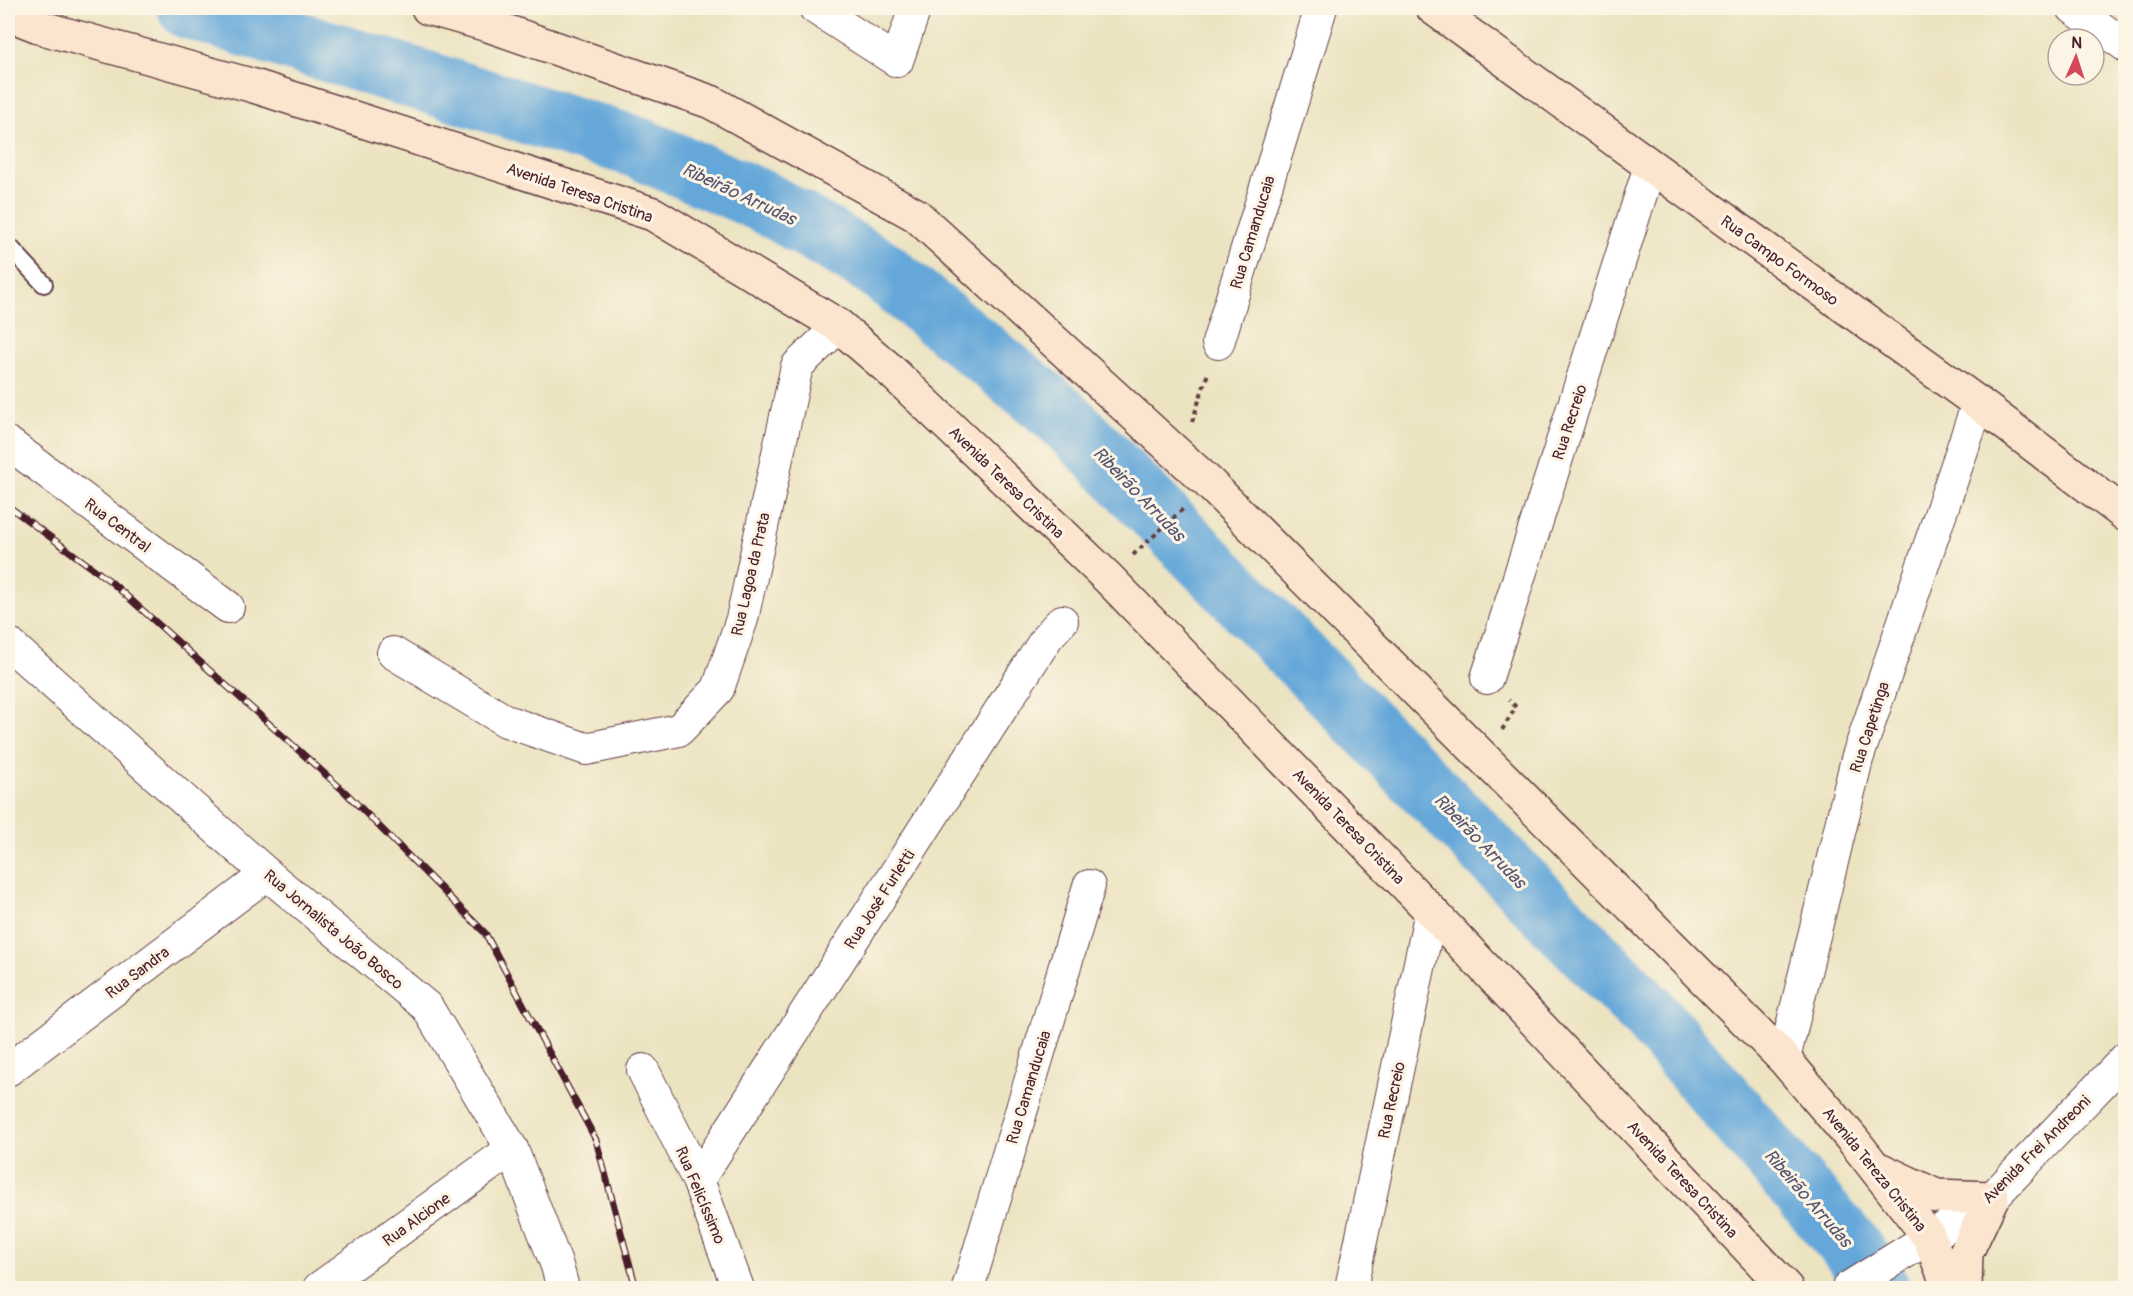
<svg xmlns="http://www.w3.org/2000/svg" width="2133" height="1296" font-family="Pangolin,sans-serif">
<style>
.lines{fill:none;stroke-linecap:round;stroke-linejoin:round}
.river{stroke:#65a7d9;stroke-width:62}
.lane-casing{stroke:#623c42;stroke-width:20}
.street-casing{stroke:#623c42;stroke-width:34}
.secondary-casing{stroke:#623c42;stroke-width:36}
.path{stroke:#623c42;stroke-width:4;stroke-dasharray:4.5 4.5;stroke-linecap:butt}
.lane{stroke:#fff;stroke-width:16}
.street{stroke:#fff;stroke-width:32}
.secondary{stroke:#fbe5cf;stroke-width:33}
.rail-casing{stroke:#4a1f2b;stroke-width:7}
.rail{stroke:#fcf5e5;stroke-width:4.5;stroke-dasharray:14;stroke-linecap:butt}
.labels{text-anchor:middle;stroke-width:6;stroke-linejoin:round;paint-order:stroke}
.street-label{font-size:16px;fill:#4a1f2b;stroke:#fcf5e5}
.water-label{font-size:18px;font-style:italic;fill:#555571;stroke:#fcf5e5}
</style>
<rect width="100%" height="100%" fill="#fcf5e5"/>
<filter id="ink" filterUnits="userSpaceOnUse"><feTurbulence type="fractalNoise" baseFrequency=".0167" numOctaves="2"/><feDisplacementMap in="SourceGraphic" scale="12" xChannelSelector="R" yChannelSelector="G"/><feConvolveMatrix kernelMatrix="1 2 1 2 8 2 1 2 1" color-interpolation-filters="sRGB"/></filter>
<filter id="wash" filterUnits="userSpaceOnUse"><feTurbulence type="fractalNoise" baseFrequency=".008" numOctaves="4" result="noise"/><feDisplacementMap in="SourceGraphic" scale="24" xChannelSelector="R" yChannelSelector="G"/><feGaussianBlur stdDeviation="1.35" result="paint"/><feColorMatrix in="noise" values="0 0 0 0 0 0 0 0 0 0 0 0 0 0 0 0 0 1.4 0 .05"/><feComposite in="paint" operator="in"/></filter>
<g filter="url(#wash)">
<rect width="100%" height="100%" fill="#ece3c1"/>
<g class="lines">
<polyline class="river" points="188,8 636,147 764,202 877,267 1063,417 1648,1013 1854,1251 1879,1288"/>
</g>
</g>
<g filter="url(#ink)">
<g class="lines">
<g class="lane-casing">
<polyline id="lane" points="8,245 44,284"/>
</g>
<g class="street-casing">
<g id="street">
<polyline points="815,8 897,61 915,8"/>
<polyline points="2073,8 2126,46"/>
<polyline points="1218,343 1321,8"/>
<polyline points="8,443 228,607"/>
<polyline points="8,643 267,874 427,1007 512,1149 557,1266 563,1288"/>
<polyline points="393,653 506,721 586,749 679,730 718,689 742,619 797,366 839,326"/>
<polyline points="1487,678 1650,166"/>
<polyline points="1784,1059 1857,759 1978,403"/>
<polyline points="8,1070 267,874"/>
<polyline points="643,1070 698,1180 738,1288"/>
<polyline points="698,1180 1048,636 1062,621"/>
<polyline points="319,1288 512,1149"/>
<polyline points="968,1288 1089,886"/>
<polyline points="1351,1288 1431,911"/>
<polyline points="1848,1288 1992,1198 2126,1058"/>
</g>
</g>
<g class="secondary-casing">
<g id="secondary">
<polyline points="428,8 488,25 711,102 916,215 1209,483 1784,1059 1853,1140 1929,1237 1949,1288"/>
<polyline points="1433,8 1978,403 2126,515"/>
<polyline points="8,14 46,29 254,86 653,214 839,326 888,368 1108,578 1431,911 1786,1288"/>
<polyline points="1881,1170 1936,1196 1992,1198 1966,1253 1965,1288"/>
</g>
</g>
<g class="path">
<polyline points="1192,422 1208,373"/>
<polyline points="1133,555 1185,507"/>
<polyline points="1502,730 1516,707 1509,700"/>
</g>
<use href="#lane" class="lane"/>
<use href="#street" class="street"/>
<use href="#secondary" class="secondary"/>
<g class="rail-casing">
<polyline id="rail" points="8,506 110,581 345,792 485,933 596,1140 636,1288"/>
</g>
<use href="#rail" class="rail"/>
</g>
</g>
<g class="labels">
<g class="street-label">
<text transform="translate(580 192) rotate(19)" y="6">Avenida Teresa Cristina</text>
<text transform="translate(1252 232) rotate(-73)" y="6">Rua Camanducaia</text>
<text transform="translate(1780 260) rotate(36)" y="6">Rua Campo Formoso</text>
<text transform="translate(1569 422) rotate(-72)" y="6">Rua Recreio</text>
<text transform="translate(1007 482) rotate(44)" y="6">Avenida Teresa Cristina</text>
<text transform="translate(118 525) rotate(37)" y="6">Rua Central</text>
<text transform="translate(750 574) rotate(-77)" y="6">Rua Lagoa da Prata</text>
<text transform="translate(1869 727) rotate(-72)" y="6">Rua Capetinga</text>
<text transform="translate(1349 826) rotate(46)" y="6">Avenida Teresa Cristina</text>
<text transform="translate(879 899) rotate(-57)" y="6">Rua José Furletti</text>
<text transform="translate(334 929) rotate(40)" y="6">Rua Jornalista João Bosco</text>
<text transform="translate(137 972) rotate(-37)" y="6">Rua Sandra</text>
<text transform="translate(1028 1087) rotate(-73)" y="6">Rua Camanducaia</text>
<text transform="translate(1391 1100) rotate(-78)" y="6">Rua Recreio</text>
<text transform="translate(2036 1149) rotate(-45)" y="6">Avenida Frei Andreoni</text>
<text transform="translate(1875 1169) rotate(51)" y="6">Avenida Tereza Cristina</text>
<text transform="translate(1683 1179) rotate(47)" y="6">Avenida Teresa Cristina</text>
<text transform="translate(701 1195) rotate(67)" y="6">Rua Felicíssimo</text>
<text transform="translate(416 1219) rotate(-36)" y="6">Rua Alcione</text>
</g>
<g class="water-label">
<text transform="translate(739 194) rotate(25)" y="6">Ribeirão Arrudas</text>
<text transform="translate(1139 494) rotate(46)" y="6">Ribeirão Arrudas</text>
<text transform="translate(1480 841) rotate(46)" y="6">Ribeirão Arrudas</text>
<text transform="translate(1808 1198) rotate(49)" y="6">Ribeirão Arrudas</text>
</g>
</g>
<rect width="2133" height="1296" fill="none" stroke="#fcf5e5" stroke-width="30"/>
<g transform="translate(2076 57) rotate(3)"><circle r="28" fill="#fcf5e5" stroke="#b59f9b" stroke-width="1.5"/>
<path d="M0-4.5L10 22L0 15L-10 22Z" fill="#d1495b"/>
<text y="-9" font-size="16" font-weight="bold" text-anchor="middle" fill="#4a1f2b">N</text>
</g>
</svg>
